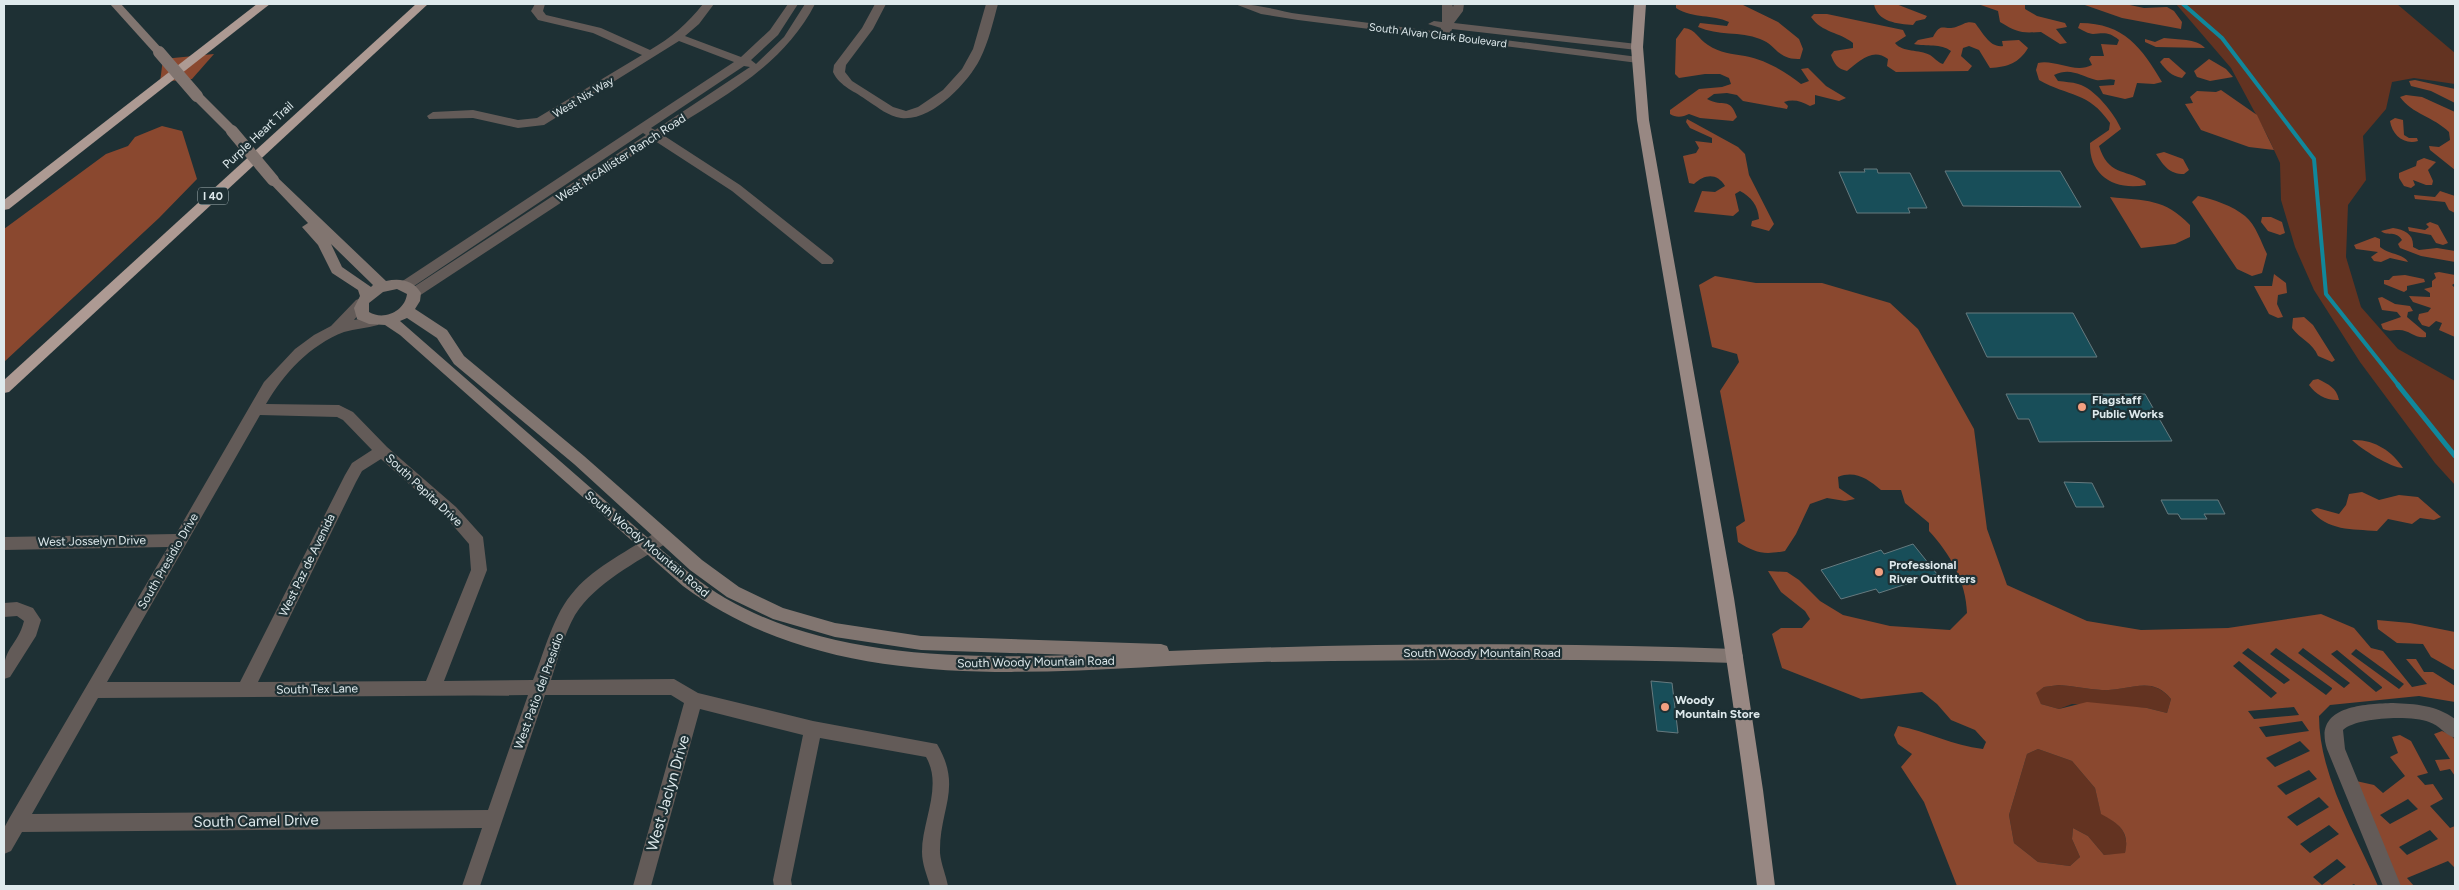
<svg xmlns="http://www.w3.org/2000/svg" width="2459" height="890" font-family="Figtree,sans-serif">
<style>
.green{fill:#633321}
.forest{fill:#8a482f;fill-rule:evenodd}
.lines{fill:none;stroke-linecap:round;stroke-linejoin:round}
.stream-far1{stroke:#10879b;stroke-width:4}
.stream{stroke:#10879b;stroke-width:5}
.building{fill:#184e59;stroke:#667a7f}
.street{fill:#635b58;fill-rule:evenodd}
.secondary{fill:#817570;fill-rule:evenodd}
.primary{fill:#988883;fill-rule:evenodd}
.highway{fill:#ad9a93;fill-rule:evenodd}
.secondary-bridge{stroke:#817570;stroke-width:12}
.poi-dot{fill:#f2a081;stroke:#1e3034;stroke-width:2}
.labels{text-anchor:middle;stroke-width:4.5;stroke-linejoin:round;paint-order:stroke}
.far-street-label{font-size:11px;fill:#dee9ec;stroke:#1e3034}
.shield{fill:#1e3034;stroke:#a4b2b5;stroke-width:1}
.shield-label{font-size:11px;font-weight:bold;fill:#dee9ec}
.street-label{font-size:12px;fill:#dee9ec;stroke:#1e3034}
.poi-label{font-size:12px;font-weight:bold;fill:#dee9ec;stroke:#1e3034;text-anchor:start}
.near-street-label{font-size:15px;fill:#dee9ec;stroke:#1e3034}
</style>
<rect width="100%" height="100%" fill="#1e3034"/>
<g class="green">
<polygon points="2176,4 2397,4 2455,53 2455,84 2414,78 2392,82 2386,109 2363,136 2366,180 2348,205 2346,257 2361,307 2398,349 2455,381 2455,485 2435,463 2360,362 2314,290 2295,247 2281,200 2280,163 2268,137 2231,68"/>
<path d="M2059,685c14,1 28,4 43,5 26,2 48,-16 69,9l-4,14 -20,-5 -75,-4 -13,5 -18,-5 -6,-11 9,-6z"/>
<path d="M2038,749l34,12 23,27 6,25c18,11 29,18 24,41l-21,1 -16,-19 -15,-8 -1,11 8,18 -10,9 -32,-4 -24,-19 -5,-28 18,-61z"/>
</g>
<g class="forest">
<path d="M1676,4h65l37,18 21,17 4,10 -3,10c-23,1 -23,-14 -40,-20 -20,-8 -42,-3 -62,-12l2,-4 27,3 2,-4c-17,-8 -35,-3 -53,-14z"/>
<path d="M1874,4h22l31,12 -2,3 -9,2 -3,4c-15,-1 -36,-3 -39,-21z"/>
<path d="M1978,4h47v5l12,7 28,7 2,4 -11,2 11,14 -7,1 -19,-12c-20,1 -23,1 -41,-10l-2,-11z"/>
<polygon points="2082,4 2125,4 2144,8 2167,7 2174,11 2182,22 2181,29 2122,18"/>
<path d="M1814,14h13l76,16 3,6 -11,7c8,10 24,6 35,12 5,3 7,7 13,9l8,-13c-10,-8 -25,-4 -37,-7l4,-4 15,-3c8,-16 11,-6 23,-10 9,-3 10,-6 19,-4 8,10 15,25 28,23l-1,-5 17,-1 9,8c-9,15 -20,19 -38,20l-11,-18 -10,-4 -6,2 -2,8 11,10 -4,5 -72,1 -9,-6 1,-7c-16,-12 -29,3 -41,12 -9,-2 -13,-7 -16,-16l3,-4 19,-3v-5c-13,-11 -31,-10 -42,-26z"/>
<path d="M2080,23c44,0 62,25 82,59l-8,2 -17,-1 -4,14 -8,2 -22,-5 -4,-8 15,-1 1,-5c-6,-2 -13,1 -19,0 -16,-4 -25,-13 -42,-5l4,6c7,1 14,1 20,3 16,4 37,30 43,45l-22,17c9,29 25,23 46,35l1,4c-31,6 -57,-9 -56,-42l19,-13 1,-7c-22,-32 -41,-26 -71,-43l-3,-10 2,-7c17,-4 37,11 54,2l-3,-6 2,-3h13l-3,-12 16,1 2,-5c-10,-8 -14,-7 -26,-6 -4,0 -11,-4 -15,-6z"/>
<path d="M1684,28c12,1 14,11 24,17 12,8 24,9 37,11 21,4 39,15 56,28l8,-3 -8,-12 7,-1 18,18 20,12 -7,3 -24,-6v9l-5,2c-9,-5 -17,-7 -26,-4l4,4 -1,3 -44,-8 -6,-6 -10,-2 -13,1 -7,5c17,9 22,-3 30,18l-4,4 -33,-3 -11,-4c-6,3 -13,4 -19,0v-4l29,-21 23,-2 9,-3 -2,-6 -9,-4h-15l-26,4 -4,-4 1,-35z"/>
<path d="M2164,38c14,2 32,0 41,10l-49,-1 -11,-5v-3l10,3z"/>
<polygon points="214,54 192,79 160,82 163,59"/>
<path d="M2164,58h5l17,15 -4,5c-11,-2 -16,-8 -22,-16z"/>
<polygon points="2209,59 2226,69 2233,77 2210,81 2197,77 2194,71"/>
<polygon points="2415,80 2455,89 2455,103 2431,91 2411,86 2409,81"/>
<polygon points="2221,90 2257,115 2274,150 2249,147 2201,130 2185,104 2193,103 2190,97 2197,91 2216,92"/>
<path d="M2406,95l16,2 33,15v58l-25,-20 -1,-4 10,1 11,-7 -1,-8c-15,-15 -37,-18 -49,-35z"/>
<path d="M2395,118l8,2 1,15 5,3h8l1,3c-14,4 -26,-6 -28,-20z"/>
<path d="M1687,119l51,28 7,7 4,21 25,49 -5,7 -18,-5 1,-5 7,-2c-1,-14 -8,-22 -19,-28l-5,3 4,17 -6,5 -39,-4 8,-21 13,1 10,-6c-8,-13 -20,-12 -31,-2l-5,-1 -6,-27 13,-3 3,-5 -4,-7 17,2v-5l-22,-10 -4,-6z"/>
<polygon points="162,126 182,131 197,179 159,218 4,362 4,229 106,154 128,146 135,137"/>
<path d="M2164,152l19,7 6,11 -5,4c-15,0 -20,-8 -28,-20z"/>
<polygon points="2424,158 2436,162 2428,170 2433,181 2432,185 2426,185 2413,180 2415,185 2411,188 2404,186 2399,178 2399,173 2416,166 2417,161"/>
<polygon points="2440,191 2455,196 2455,213 2449,210 2445,202 2415,199 2414,195 2435,197"/>
<path d="M2198,196c15,3 35,10 47,20 11,9 16,26 22,38l-5,19 -10,3 -15,-7 -45,-67z"/>
<path d="M2110,197c36,4 54,1 80,28v12l-15,7 -34,4z"/>
<polygon points="2262,217 2271,217 2282,222 2285,233 2280,235 2268,231 2261,222"/>
<polygon points="2430,222 2438,225 2448,243 2443,245 2436,243 2431,235 2409,231 2408,227 2425,230 2429,227 2426,224"/>
<path d="M2393,228c12,2 21,6 20,19l6,3 18,-2 18,3v11l-34,-6 -21,-8 -2,-4 4,-4c-6,-10 -14,-3 -21,-9z"/>
<path d="M2375,237l5,2v8c8,7 24,7 28,15l-18,-4 -9,4 -7,-1 -3,-4 7,-5 -22,-3 -2,-4z"/>
<polygon points="2439,272 2455,275 2455,283 2452,285 2455,288 2455,337 2439,330 2442,323 2436,321 2429,327 2422,325 2418,319 2419,314 2428,312 2431,308 2413,302 2409,296 2430,297 2430,293 2424,289 2432,287 2432,281 2436,278 2434,273"/>
<polygon points="2274,274 2286,283 2287,293 2278,295 2277,304 2283,317 2278,318 2269,314 2254,286 2272,286"/>
<polygon points="2405,275 2424,279 2425,282 2407,286 2407,290 2404,292 2384,284 2384,280 2389,280 2393,276"/>
<path d="M1715,276l41,7h66l68,20 28,26 56,100 13,100 20,56 80,36 54,9 87,-2 93,-14 33,14 17,20 12,3 29,36 15,-3 -21,-25h10l8,13h9l22,14v16l-36,-6 -89,9 -11,11c0,59 36,117 59,170h-22l-2,-2 -4,2h-393l-33,-84 -23,-35 11,-13 -14,-10 -4,-9 4,-9c29,5 55,20 85,23l3,-7 -11,-12 -24,-10 -14,-16 -15,-12 -61,7 -79,-31 -10,-34 9,-6h21l8,-9 -5,-8 -24,-19 -13,-21 19,1 12,8 21,21 23,14 47,11 60,4 17,-17c-1,-32 -17,-59 -38,-82v-8l-24,-20 -4,-13h-20c-13,-11 -26,-20 -43,-13l1,11 16,11 -10,2 -18,-3 -17,6 -14,30 -11,17c-22,4 -29,2 -47,-9l-2,-15 9,-6 -25,-130 19,-29 -2,-8 -25,-7 -13,-62zM2248,648l41,31 1,1 -6,4 -42,-31zM2276,648l56,40v1l-6,6 -56,-41zM2303,648l47,35 -6,5 -46,-35zM2356,649l48,35 -5,5 -48,-35zM2337,650l45,37v1l-6,4 -45,-38zM2239,661l38,32 -6,5 -38,-32zM2059,685c14,1 28,4 43,5 26,2 49,-16 69,9l-4,14 -20,-5 -60,-6 -28,7 -18,-5 -5,-11 8,-6zM2294,707l5,8 -45,4 -6,-8zM2302,721l7,10 -43,6 -7,-10zM2300,741l10,10 -35,16 -9,-9zM2038,749l34,12 23,27 6,26c18,10 29,17 24,39l-21,2 -16,-19 -15,-8 -1,11 8,18 -10,9 -32,-4 -24,-19 -5,-28 18,-61zM2309,770l8,9 -31,16 -9,-9zM2319,797l10,10 -32,19 -10,-9zM2329,825l10,9 -29,19 -10,-9zM2337,859l9,8 -24,18 -9,-8z"/>
<path d="M2382,297l13,7 15,2 3,5 -5,1 -1,5 19,16v4c-11,2 -16,-7 -27,-7 -7,0 -9,2 -16,-1l-2,-5 20,-7 -4,-5 -15,-2 -4,-12z"/>
<path d="M2304,317l9,8 22,35 -3,2 -14,-6c-5,-13 -18,-17 -26,-28l1,-10z"/>
<path d="M2318,379c11,6 18,8 21,21 -12,1 -23,-5 -30,-15l4,-5z"/>
<path d="M2352,440c22,-1 40,11 51,28 -12,0 -42,-19 -51,-28z"/>
<path d="M2362,492l17,8 20,-5 19,2 23,20 -7,3 -14,-2 -8,6 -24,-5 -11,12c-25,-2 -50,0 -66,-21l6,-2 22,6 7,-9 3,-11z"/>
<polygon points="2377,620 2410,623 2455,632 2455,668 2454,670 2431,657 2423,644 2397,643 2378,629"/>
<polygon points="2442,731 2451,735 2455,740 2455,776 2450,769 2440,771 2435,760 2450,759 2434,734"/>
<path d="M2400,735l11,6 17,32 -11,3 8,9 8,-1 10,15 -13,7 20,22 5,-2v42l-7,-7 -41,17 7,8h-16l-42,-105 18,4 9,8 22,-17 -15,-19 8,-4 -6,-16zM2408,799l10,10 -28,15 -10,-9zM2430,830l8,9 -31,16 -8,-8z"/>
</g>
<g class="lines">
<polyline class="stream-far1" points="2183,4 2222,38 2314,159 2326,294 2399,386"/>
<polyline class="stream" points="2398,385 2455,456"/>
</g>
<g class="building">
<polygon points="1864,169 1877,169 1878,173 1910,173 1927,208 1908,208 1910,213 1857,213 1839,172 1865,172"/>
<polygon points="1945,171 2060,171 2081,207 1963,206"/>
<polygon points="1966,313 2073,313 2097,357 1987,357"/>
<polygon points="2006,394 2145,394 2172,441 2039,442 2029,419 2018,419"/>
<polygon points="2064,482 2092,483 2104,507 2076,507"/>
<polygon points="2161,500 2218,500 2225,514 2204,514 2207,519 2181,519 2178,514 2168,514"/>
<polygon points="1913,544 1937,574 1879,593 1876,589 1841,599 1821,570 1881,550 1884,554"/>
<polygon points="1651,681 1672,683 1678,733 1657,731"/>
</g>
<g class="lines">
<g class="street">
<path d="M535,4h10l-2,7 3,4 55,13 49,22c21,-12 38,-27 53,-46h11l-15,20 -14,12 56,21 29,-27 18,-26h10l-20,31 -27,25 5,4 28,-27 21,-33h10c-33,64 -94,93 -152,131l77,50 92,73 2,3 -2,3h-10l-90,-73 -77,-50 -236,155h-10l-2,-3 2,-3 237,-155 -3,-2 -232,155h-10l-2,-3 2,-3 333,-220 -55,-21 -135,84 -26,3 -45,-10 -44,1 -2,-3 6,-4 40,-2 45,10 19,-2 105,-63 -49,-22 -55,-13 -7,-9zM744,66l6,1 -95,63 -4,-2z"/>
<path d="M875,4h11l-13,25 -27,36 -1,7 7,9 41,26 13,4 12,-4 25,-17 19,-21 11,-20 13,-45h12c-5,18 -9,37 -18,55 -12,24 -49,63 -79,59 -13,-2 -22,-10 -33,-17 -13,-10 -28,-14 -35,-29l1,-7 28,-37z"/>
<path d="M1235,4c21,-1 43,7 64,10 47,6 94,12 141,18l1,-4 -13,-4 6,-3 8,1v-18h10l1,3 1,-3h10l-1,7 -9,12 183,21 6,3 -6,3 -185,-21 -1,4 187,24 6,3 -6,3 -340,-43 -37,-6z"/>
<path d="M361,298l7,5 -14,17 19,-4 5,1 2,4 -2,4c-11,3 -23,4 -34,7 -34,13 -60,41 -78,72l73,1 14,7 34,35 69,60 27,30 4,33 -43,111 89,-1c12,-29 20,-66 42,-90 21,-24 55,-40 81,-58l6,-1 6,1 2,5 -2,5c-32,21 -72,40 -93,73 -11,19 -17,44 -24,65l123,-1 24,14 115,28 124,23c26,44 2,65 3,109 1,11 6,22 8,33h-18c-3,-11 -8,-22 -8,-34 0,-31 21,-66 4,-95l-106,-19 -29,142 1,6h-18l-1,-6 30,-145 -103,-26 -49,177h-18l51,-183 -13,-8h-126l-65,191h-18l20,-58 -460,4 -11,19 -7,3v-26l6,-11 158,-270 -164,3v-13l172,-3 88,-152 31,-33 19,-14 17,-9 25,-26zM260,415l77,2 6,3 29,30 -20,13 -7,12 -105,207h-133zM381,459l63,56 25,29 2,26 -45,111 -168,1 98,-200 6,-11zM528,695l-40,115 -456,4 66,-116z"/>
<path d="M17,602l16,6 8,12 -5,16 -26,41 -6,2c-2,-33 13,-31 20,-58l-7,-5 -13,1v-14z"/>
<path d="M2393,703c23,1 43,2 62,16v19c-10,-3 -16,-13 -26,-16 -18,-7 -72,-5 -86,8l2,19 56,137h-18l-56,-137c-14,-43 36,-45 66,-46z"/>
</g>
<g class="secondary">
<polygon points="110,4 121,4 163,50 163,54 155,54"/>
<polygon points="197,92 201,93 236,128 238,131 236,134 228,134 193,99 193,93"/>
<path d="M273,176l4,1 109,104c14,-3 27,-1 35,12l-1,8 -5,8 32,21 17,26 120,100 118,104 37,27 44,21 52,15 86,13 240,8 6,2 2,5c189,-8 378,-9 566,-2l6,2 2,5 -2,5 -6,2c-158,-5 -315,-3 -473,-1 -189,4 -416,45 -579,-76l-283,-251 -15,-10 -16,-1 -12,-5 -3,-11 6,-12 -2,-6 -26,-17 -14,-28 -16,-18 6,-4 -41,-43zM331,244l42,41 -2,2 -29,-20zM397,289l10,5c-2,17 -23,27 -38,18v-9l14,-11zM407,318l30,20 17,26 120,100 116,106 37,27 46,22 62,18 86,13 153,5c-114,4 -248,2 -349,-57 -22,-13 -41,-29 -61,-46l-264,-231z"/>
</g>
<path class="primary" d="M1634,4h12l-3,43 6,73 85,478 29,192 12,96h-18c-30,-257 -78,-511 -120,-766l-6,-73z"/>
<g class="highway">
<polygon points="257,4 270,4 9,209 4,210 4,200"/>
<polygon points="416,4 428,4 9,392 4,393 4,380"/>
</g>
<g class="secondary-bridge">
<polyline points="159,52 197,96"/>
<polyline points="232,131 273,180"/>
</g>
</g>
<g class="poi-dot">
<circle cx="2082" cy="407" r="5"/>
<circle cx="1879" cy="572" r="5"/>
<circle cx="1665" cy="707" r="5"/>
</g>
<g class="labels">
<g class="far-street-label">
<text transform="translate(1438 35) rotate(7)" y="4">South Alvan Clark Boulevard</text>
<text transform="translate(583 97) rotate(-31)" y="4">West Nix Way</text>
</g>
<rect class="shield" x="198" y="187.5" width="30" height="17" rx="4"/>
<g class="shield-label">
<text x="213" y="200">I 40</text>
</g>
<g class="street-label">
<text transform="translate(258 135) rotate(-43)" y="4">Purple Heart Trail</text>
<text transform="translate(621 158) rotate(-33)" y="4">West McAllister Ranch Road</text>
<text transform="translate(424 490) rotate(43)" y="4">South Pepita Drive</text>
<text transform="translate(92 541) rotate(-1)" y="4">West Josselyn Drive</text>
<text transform="translate(647 544) rotate(40)" y="4">South Woody Mountain Road</text>
<text transform="translate(168 561) rotate(-60)" y="4">South Presidio Drive</text>
<text transform="translate(307 565) rotate(-64)" y="4">West Paz de Avenida</text>
<text x="1482" y="657">South Woody Mountain Road</text>
<text transform="translate(1036 662) rotate(-1)" y="4">South Woody Mountain Road</text>
<text transform="translate(317 689) rotate(-1)" y="4">South Tex Lane</text>
<text transform="translate(539 691) rotate(-70)" y="4">West Patio del Presidio</text>
</g>
<g class="poi-label">
<text x="2092" y="404">Flagstaff<tspan x="2092" dy="14">Public Works</tspan></text>
<text x="1889" y="569">Professional<tspan x="1889" dy="14">River Outfitters</tspan></text>
<text x="1675" y="704">Woody<tspan x="1675" dy="14">Mountain Store</tspan></text>
</g>
<g class="near-street-label">
<text transform="translate(668 793) rotate(-74)" y="5">West Jaclyn Drive</text>
<text transform="translate(256 821) rotate(-1)" y="5">South Camel Drive</text>
</g>
</g>
<rect width="2459" height="890" fill="none" stroke="#dee9ec" stroke-width="10"/>
</svg>
